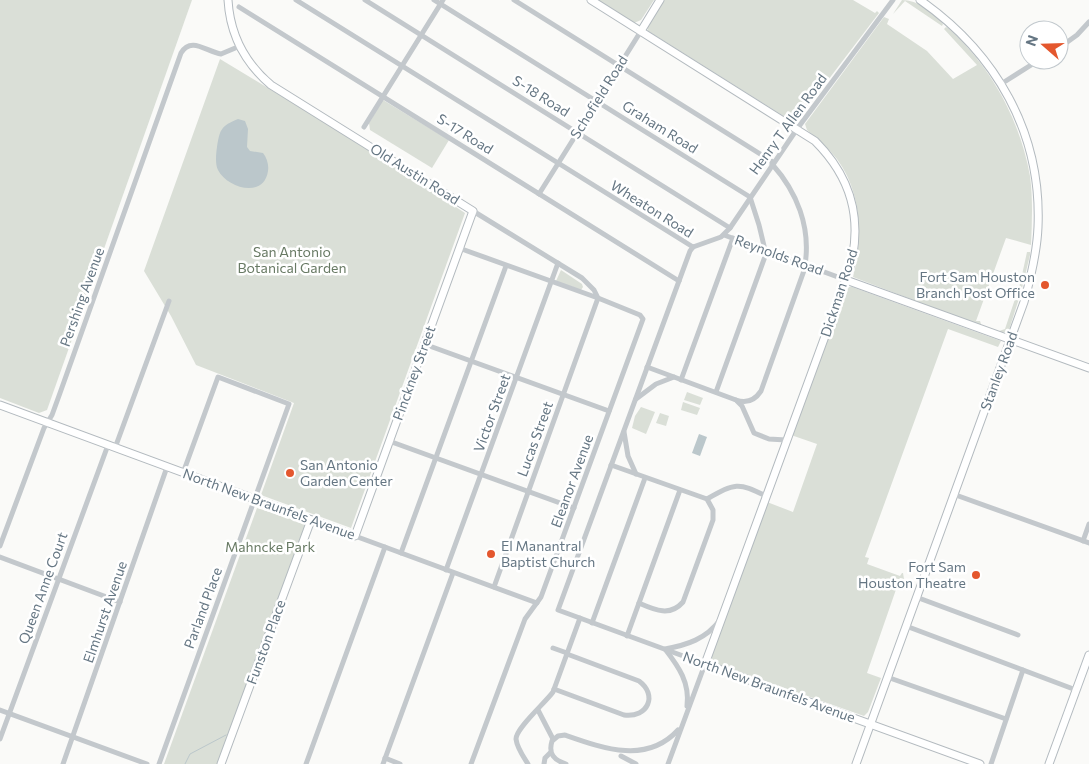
<svg xmlns="http://www.w3.org/2000/svg" width="1089" height="764" font-family="Commissioner,sans-serif">
<style>
.green{fill:#dadfd7}
.water{fill:#bbc7cb}
.lines{fill:none;stroke-linecap:round;stroke-linejoin:round}
.stream{stroke:#bbc7cb;stroke-width:1}
.secondary-casing{stroke:#b3babf;stroke-width:9}
.street{stroke:#c3c8cc;stroke-width:5}
.secondary{stroke:#fff;stroke-width:7}
.poi-dot{fill:#e4572e;stroke:#fff;stroke-width:2}
.labels{text-anchor:middle;stroke-width:5;stroke-linejoin:round;paint-order:stroke}
.street-label{font-size:14px;fill:#657683;stroke:#fff}
.park-label{font-size:14px;fill:#687a64;stroke:#fff}
.poi-label{font-size:14px;fill:#657683;stroke:#fff;text-anchor:end}
</style>
<rect width="100%" height="100%" fill="#fafaf8"/>
<g class="green">
<polygon points="0,0 192,0 47,410 39,413 0,398"/>
<polygon points="596,0 654,0 641,20 634,23"/>
<polygon points="663,0 853,0 875,13 877,11 879,13 800,117 793,122 648,31 647,26"/>
<path d="M902,0c15,0 33,12 41,24l-1,2 -37,-25 -12,13z"/>
<path d="M884,17l5,2 -2,5 40,27 26,28 24,-14 -33,-36 2,-2 2,1c43,38 72,92 82,148 3,23 2,46 1,69l-25,-7 -30,83h4l1,3h-5l-123,-47c10,-39 9,-84 -16,-118 -9,-11 -20,-20 -30,-29l-2,-6z"/>
<polygon points="220,59 352,139 465,213 351,528 261,495 294,403 196,365 171,316 144,271"/>
<polygon points="383,100 449,140 432,168 370,130 369,123"/>
<polygon points="1027,252 1030,252 1030,255 1021,292 1009,330 1002,333 999,331 1005,329 1020,284"/>
<polygon points="561,270 582,284 583,287 581,290 556,281"/>
<polygon points="848,287 852,287 1001,341 998,347 948,329 865,557 869,558 867,564 900,576 902,573 903,573 904,579 900,578 867,673 881,678 868,712 864,716 711,662 710,657 767,502 793,512 817,444 791,435 845,289"/>
<polygon points="687,392 703,398 700,405 684,400"/>
<polygon points="683,402 700,408 697,415 681,410"/>
<polygon points="641,407 655,412 646,434 632,428 635,416"/>
<polygon points="660,413 669,416 666,426 656,423"/>
<polygon points="257,508 306,524 217,764 164,764"/>
</g>
<g class="water">
<path d="M238,119l7,2 3,8 -1,18 3,4 13,2c4,5 6,12 5,18 -4,28 -41,17 -50,-1 -3,-6 -2,-16 -1,-23 3,-18 4,-21 21,-28z"/>
<polygon points="699,434 707,437 700,456 692,453"/>
</g>
<g class="lines">
<polyline class="stream" points="185,764 190,754 226,735"/>
<g class="secondary-casing">
<g id="secondary">
<path d="M591,0l224,141c36,36 48,77 35,127l-145,396 275,100"/>
<polyline points="641,31 660,0"/>
<polyline points="846,280 1089,368"/>
<path d="M0,405l355,131 118,-325 -202,-126c-26,-22 -41,-51 -43,-85"/>
<polyline points="221,764 311,520"/>
<path d="M856,764l168,-462c7,-25 13,-50 14,-75 4,-94 -42,-174 -118,-227"/>
<polyline points="1049,764 1089,655"/>
</g>
</g>
<g class="street">
<polyline points="296,0 693,247"/>
<polyline points="365,0 730,228"/>
<polyline points="434,0 750,197 759,225 765,250"/>
<polyline points="514,0 773,162"/>
<polyline points="239,7 679,281"/>
<polyline points="1059,48 1077,35 1089,22"/>
<polyline points="1001,84 1039,60"/>
<polyline points="364,127 443,0"/>
<path d="M772,164c25,28 39,63 33,101"/>
<polyline points="539,194 641,31"/>
<polyline points="724,235 846,280"/>
<polyline points="693,247 721,237 730,228 797,129 893,0"/>
<polyline points="459,248 598,298 494,587"/>
<polyline points="424,344 609,411"/>
<polyline points="647,367 736,400 742,406 754,433 769,439 786,440"/>
<polyline points="681,380 733,238"/>
<polyline points="716,392 767,251"/>
<polyline points="636,399 656,384 674,377"/>
<path d="M736,400c11,4 19,0 25,-9l45,-126"/>
<polyline points="624,432 628,456 636,474"/>
<polyline points="389,441 574,508"/>
<polyline points="115,448 169,301"/>
<path d="M611,465l96,34c28,-16 31,-17 59,-3"/>
<polyline points="953,494 1089,543"/>
<polyline points="355,536 537,603"/>
<polyline points="1083,541 1089,524"/>
<path d="M0,546l44,-118 8,-13 8,-22 121,-340c10,-17 26,-1 40,1l19,-8"/>
<polyline points="401,553 506,266"/>
<polyline points="0,557 120,602"/>
<polyline points="446,570 558,263"/>
<polyline points="916,597 1018,635"/>
<path d="M639,603c16,7 31,14 44,-1l30,-82v-10l-6,-11"/>
<polyline points="592,623 645,478"/>
<polyline points="906,626 1076,690"/>
<polyline points="627,636 680,490"/>
<polyline points="553,648 567,653"/>
<polyline points="887,677 1006,719"/>
<path d="M554,689l70,26c24,3 34,-20 15,-34l-72,-27"/>
<path d="M687,706c3,-23 -8,-39 -22,-57 22,-4 41,-10 55,-29"/>
<polyline points="0,710 147,764"/>
<polyline points="538,710 553,739"/>
<polyline points="0,739 108,445"/>
<polyline points="621,756 636,764"/>
<polyline points="385,758 400,764"/>
<polyline points="63,764 167,467"/>
<polyline points="159,764 289,404 218,377 183,473"/>
<polyline points="306,764 385,547"/>
<polyline points="383,764 453,573"/>
<polyline points="471,764 525,619 541,597 643,319 640,315 598,298 594,290 582,278 473,211"/>
<path d="M528,764c-5,-8 -11,-16 -12,-25 0,-11 29,-36 37,-47l27,-74"/>
<polyline points="544,764 545,758 550,753"/>
<path d="M566,764c-12,-4 -18,-10 -14,-23l6,-5 7,-1c40,14 82,29 113,-5"/>
<polyline points="668,764 705,664 558,610 690,251 693,247"/>
<polyline points="991,764 1023,670"/>
</g>
<use href="#secondary" class="secondary"/>
</g>
<g class="poi-dot">
<circle cx="1045" cy="285" r="5"/>
<circle cx="290" cy="473" r="5"/>
<circle cx="491" cy="554" r="5"/>
<circle cx="976" cy="575" r="5"/>
</g>
<g class="labels">
<g class="street-label">
<text transform="translate(541 96) rotate(32)" y="5">S-18 Road</text>
<text transform="translate(599 97) rotate(-58)" y="5">Schofield Road</text>
<text transform="translate(788 124) rotate(-54)" y="5">Henry T Allen Road</text>
<text transform="translate(660 127) rotate(32)" y="5">Graham Road</text>
<text transform="translate(465 134) rotate(32)" y="5">S-17 Road</text>
<text transform="translate(415 174) rotate(32)" y="5">Old Austin Road</text>
<text transform="translate(652 209) rotate(32)" y="5">Wheaton Road</text>
<text transform="translate(779 255) rotate(20)" y="5">Reynolds Road</text>
<text transform="translate(839 293) rotate(-72)" y="5">Dickman Road</text>
<text transform="translate(82 297) rotate(-70)" y="5">Pershing Avenue</text>
<text transform="translate(999 371) rotate(-70)" y="5">Stanley Road</text>
<text transform="translate(414 373) rotate(-70)" y="5">Pinckney Street</text>
<text transform="translate(492 413) rotate(-70)" y="5">Victor Street</text>
<text transform="translate(535 439) rotate(-70)" y="5">Lucas Street</text>
<text transform="translate(572 481) rotate(-70)" y="5">Eleanor Avenue</text>
<text transform="translate(269 504) rotate(20)" y="5">North New Braunfels Avenue</text>
<text transform="translate(43 588) rotate(-70)" y="5">Queen Anne Court</text>
<text transform="translate(203 608) rotate(-70)" y="5">Parland Place</text>
<text transform="translate(105 612) rotate(-71)" y="5">Elmhurst Avenue</text>
<text transform="translate(266 642) rotate(-70)" y="5">Funston Place</text>
<text transform="translate(769 687) rotate(20)" y="5">North New Braunfels Avenue</text>
</g>
<g class="park-label">
<text x="292" y="257">San Antonio<tspan x="292" dy="16">Botanical Garden</tspan></text>
<text x="270" y="552">Mahncke Park</text>
</g>
<g class="poi-label">
<text x="1035" y="282">Fort Sam Houston<tspan x="1035" dy="16">Branch Post Office</tspan></text>
<text x="300" y="470" text-anchor="start">San Antonio<tspan x="300" dy="16">Garden Center</tspan></text>
<text x="501" y="551" text-anchor="start">El Manantral<tspan x="501" dy="16">Baptist Church</tspan></text>
<text x="966" y="572">Fort Sam<tspan x="966" dy="16">Houston Theatre</tspan></text>
</g>
</g>
<g transform="translate(1044 45) rotate(290)"><circle r="24" fill="#ffffff" stroke="#c1c8cd"/>
<path d="M0-4L9 19L0 12L-9 19Z" fill="#e4572e"/>
<text y="-8" font-size="14" font-weight="bold" text-anchor="middle" fill="#657683">N</text>
</g>
</svg>
